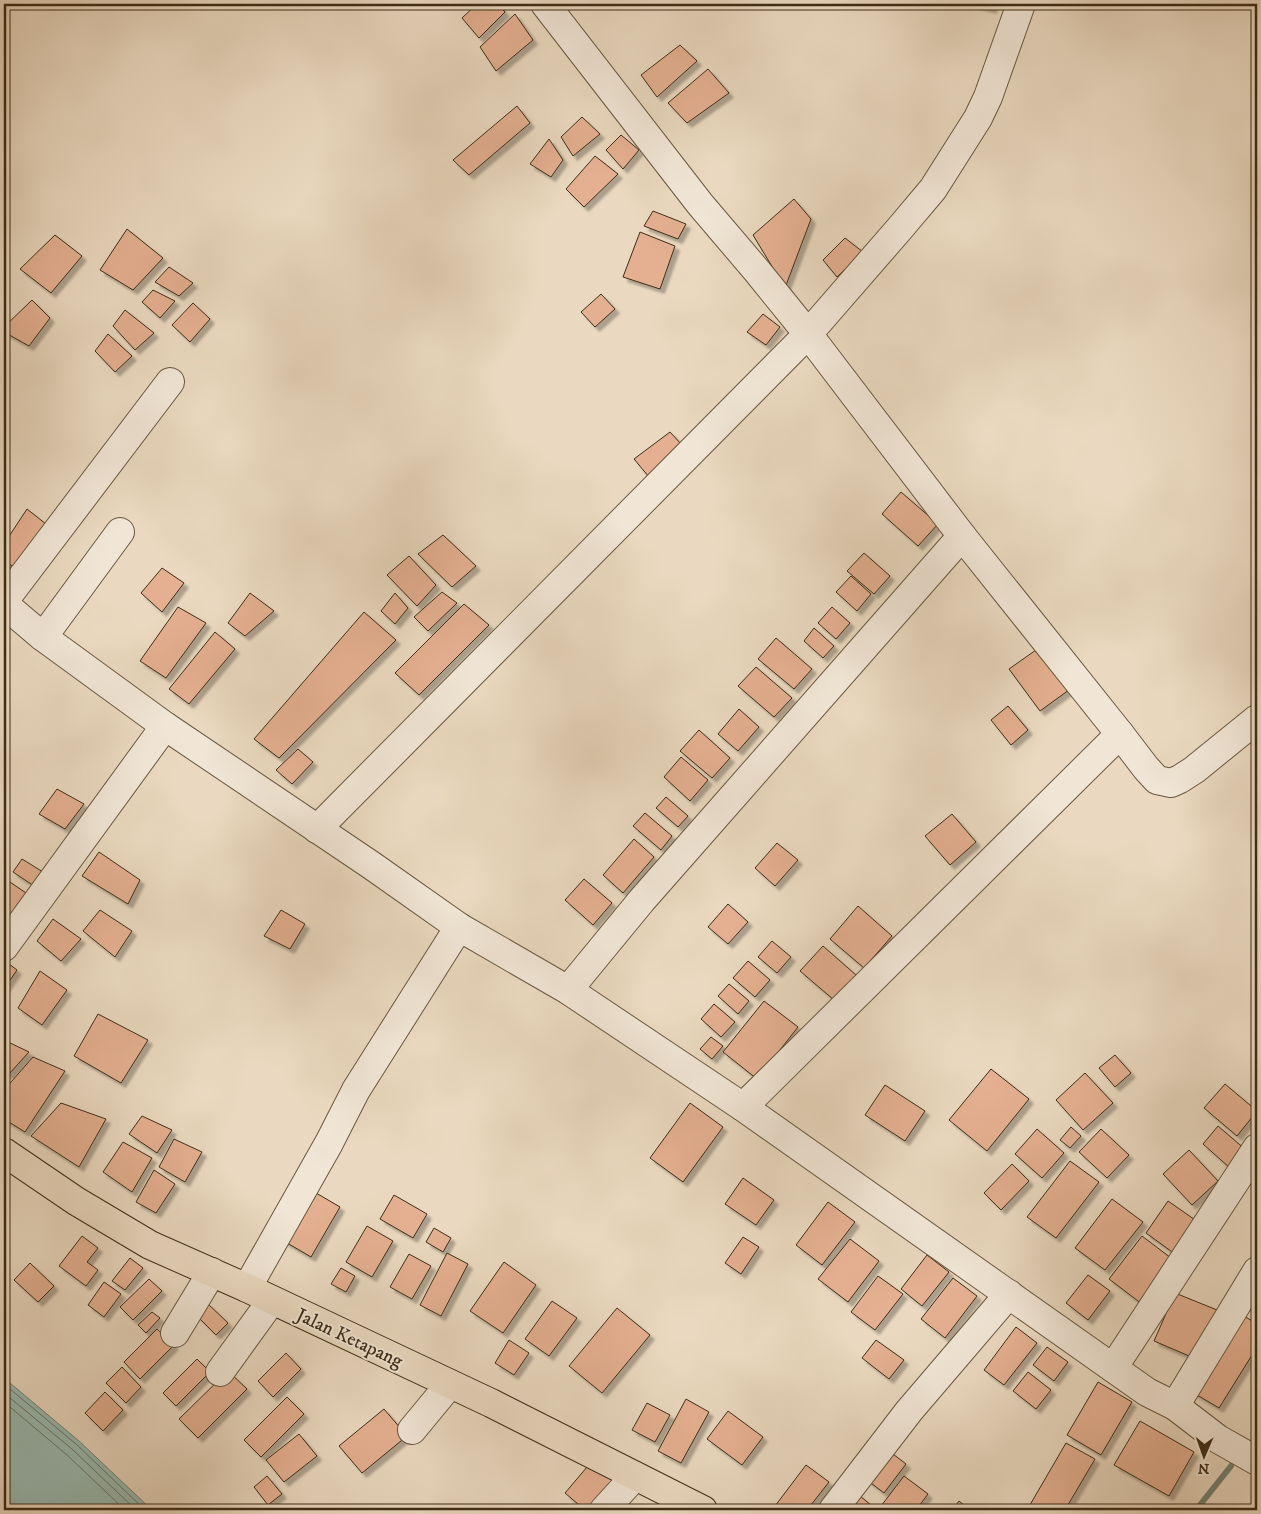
<svg xmlns="http://www.w3.org/2000/svg" width="1261" height="1514" font-family="'IM FELL DW Pica',serif">
<style>
.water{fill:#98bab2;stroke:#748274}
.lines{fill:none;stroke-linecap:round;stroke-linejoin:round}
.shore{stroke:#6a7464;stroke-width:1}
.stream{stroke:#748274;stroke-width:6}
.building{fill:#e5b091;stroke:#3d2d17;filter:url(#shadow)}
.minor-casing{stroke:#685841;stroke-width:30}
.major-casing{stroke:#3d2d17;stroke-width:30}
.minor{stroke:#f1e6d6;stroke-width:28}
.major{stroke:#ead9c0;stroke-width:28}
.labels{text-anchor:middle;stroke-width:4;stroke-linejoin:round;paint-order:stroke}
.street-label{font-size:19px;fill:#3d2d17;stroke:#f1e6d6}
</style>
<defs>
<filter id="shadow"><feDropShadow dx="4.5" dy="4.5" stdDeviation="1" flood-color="#0004"/></filter>
</defs>
<rect width="100%" height="100%" fill="#ead9c0"/>
<filter id="stains"><feTurbulence type="fractalNoise" baseFrequency=".004" numOctaves="4"/><feColorMatrix values="0 0 0 0 .2 0 0 0 0 .09 0 0 0 0 .02 0 0 0 .5 -.17"/></filter>
<radialGradient id="worn" r=".72"><stop offset=".6" stop-color="#630" stop-opacity="0"/><stop offset="1" stop-color="#630" stop-opacity=".3"/></radialGradient>
<polygon class="water" points="4,1378 79,1441 152,1510 4,1510"/>
<g class="lines">
<g class="shore">
<polyline points="4,1384 76,1444 145,1510"/>
<polyline points="4,1393 72,1449 136,1510"/>
<polyline points="4,1402 67,1455 125,1510"/>
</g>
<g class="stream">
<polyline points="1254,1440 1257,1436"/>
<polyline points="1196,1510 1231,1466"/>
</g>
</g>
<g class="building">
<polygon points="477,4 498,4 505,12 479,38 462,18"/>
<polygon points="974,4 993,4 992,9"/>
<polygon points="515,14 533,40 496,71 480,47"/>
<polygon points="680,45 697,61 657,97 641,75"/>
<polygon points="708,69 729,93 687,123 668,103"/>
<polygon points="517,106 530,123 469,175 453,160"/>
<polygon points="582,117 600,134 573,156 561,137"/>
<polygon points="621,135 639,150 623,169 606,150"/>
<polygon points="549,139 563,160 551,177 530,164"/>
<polygon points="595,156 618,174 584,207 566,189"/>
<polygon points="794,199 811,219 785,288 753,235"/>
<polygon points="653,211 686,224 678,239 644,226"/>
<polygon points="127,229 163,258 133,290 100,270"/>
<polygon points="640,232 675,246 660,289 623,277"/>
<polygon points="55,235 82,256 51,293 20,269"/>
<polygon points="845,238 863,252 837,277 823,260"/>
<polygon points="169,267 193,283 179,296 155,282"/>
<polygon points="153,290 175,301 160,318 142,302"/>
<polygon points="601,294 615,309 595,327 581,312"/>
<polygon points="32,300 50,318 29,346 4,332 4,327"/>
<polygon points="193,303 210,319 190,342 172,325"/>
<polygon points="125,310 154,333 135,350 113,326"/>
<polygon points="763,314 780,327 766,345 747,332"/>
<polygon points="108,334 132,356 115,372 95,351"/>
<polygon points="670,432 682,445 649,477 634,459"/>
<polygon points="901,492 938,524 918,546 882,514"/>
<polygon points="27,509 51,528 20,572 4,560 4,544"/>
<polygon points="443,535 476,566 452,587 418,554"/>
<polygon points="864,553 890,576 874,594 847,571"/>
<polygon points="409,556 436,585 417,606 387,575"/>
<polygon points="162,568 184,583 162,612 141,593"/>
<polygon points="851,576 871,594 857,611 836,592"/>
<polygon points="442,592 457,603 428,631 414,617"/>
<polygon points="250,593 274,611 245,636 228,623"/>
<polygon points="395,593 408,608 395,624 381,611"/>
<polygon points="464,604 489,625 419,695 395,673"/>
<polygon points="178,607 206,623 166,678 140,661"/>
<polygon points="832,607 850,623 836,639 818,623"/>
<polygon points="364,612 396,640 279,758 254,739"/>
<polygon points="814,628 834,646 823,658 804,641"/>
<polygon points="215,632 235,649 189,704 169,689"/>
<polygon points="776,638 812,669 794,689 758,659"/>
<polygon points="1043,645 1073,687 1040,711 1009,669"/>
<polygon points="756,667 792,698 774,717 738,686"/>
<polygon points="1008,706 1028,730 1011,745 991,720"/>
<polygon points="739,709 759,727 738,751 718,734"/>
<polygon points="699,730 730,758 712,778 680,751"/>
<polygon points="298,749 313,762 292,784 276,770"/>
<polygon points="681,757 708,780 690,801 664,777"/>
<polygon points="57,789 84,804 65,829 39,814"/>
<polygon points="666,797 688,816 678,827 656,808"/>
<polygon points="645,813 672,836 661,850 633,826"/>
<polygon points="952,814 976,842 950,865 925,836"/>
<polygon points="634,839 654,857 623,893 603,875"/>
<polygon points="777,843 798,860 775,886 755,868"/>
<polygon points="99,852 140,880 128,904 82,876"/>
<polygon points="22,859 43,872 34,886 13,872"/>
<polygon points="4,878 29,895 13,917 4,911"/>
<polygon points="584,879 612,903 593,925 565,900"/>
<polygon points="728,904 748,922 728,944 708,927"/>
<polygon points="858,906 892,936 864,968 830,939"/>
<polygon points="100,910 132,931 115,957 83,931"/>
<polygon points="281,910 305,924 290,949 264,936"/>
<polygon points="53,919 81,939 61,961 37,941"/>
<polygon points="772,941 791,957 777,973 758,957"/>
<polygon points="823,946 856,975 834,1000 800,971"/>
<polygon points="5,961 17,970 4,989 4,962"/>
<polygon points="748,961 770,980 755,997 733,978"/>
<polygon points="40,971 67,990 42,1025 18,1008"/>
<polygon points="729,984 749,1001 738,1014 718,996"/>
<polygon points="764,1001 798,1027 757,1079 723,1052"/>
<polygon points="714,1004 735,1022 721,1037 701,1019"/>
<polygon points="98,1014 148,1040 121,1083 74,1056"/>
<polygon points="711,1037 723,1046 712,1059 700,1049"/>
<polygon points="6,1041 29,1052 9,1074 4,1072 4,1045"/>
<polygon points="1115,1055 1131,1073 1115,1087 1099,1068"/>
<polygon points="33,1057 65,1071 25,1132 4,1119 4,1090"/>
<polygon points="991,1069 1029,1099 987,1151 949,1120"/>
<polygon points="1085,1073 1113,1103 1083,1130 1056,1100"/>
<polygon points="1225,1084 1257,1111 1237,1136 1204,1108"/>
<polygon points="885,1085 925,1111 905,1141 865,1115"/>
<polygon points="61,1103 106,1119 79,1167 31,1136"/>
<polygon points="690,1103 723,1127 683,1182 650,1158"/>
<polygon points="142,1116 172,1130 157,1153 129,1134"/>
<polygon points="1218,1126 1246,1150 1230,1168 1203,1144"/>
<polygon points="1071,1127 1081,1136 1070,1148 1060,1140"/>
<polygon points="1037,1129 1064,1153 1042,1178 1015,1154"/>
<polygon points="1101,1129 1129,1155 1107,1178 1079,1152"/>
<polygon points="174,1139 202,1152 185,1182 159,1167"/>
<polygon points="123,1142 152,1158 132,1192 103,1172"/>
<polygon points="1189,1150 1218,1181 1192,1205 1163,1174"/>
<polygon points="1070,1161 1099,1182 1056,1238 1027,1217"/>
<polygon points="1012,1164 1029,1181 1001,1210 984,1193"/>
<polygon points="154,1170 175,1184 156,1213 136,1202"/>
<polygon points="743,1178 774,1200 756,1225 725,1204"/>
<polygon points="311,1190 340,1207 311,1257 282,1240"/>
<polygon points="394,1195 427,1214 413,1238 380,1219"/>
<polygon points="1112,1199 1143,1222 1105,1270 1075,1248"/>
<polygon points="1168,1201 1198,1222 1175,1254 1146,1233"/>
<polygon points="828,1202 855,1222 822,1265 796,1245"/>
<polygon points="367,1226 393,1241 372,1277 346,1262"/>
<polygon points="434,1228 451,1238 443,1252 426,1242"/>
<polygon points="82,1236 98,1248 87,1262 98,1270 86,1286 59,1266"/>
<polygon points="1142,1236 1175,1261 1142,1304 1109,1279"/>
<polygon points="743,1237 759,1247 741,1274 725,1263"/>
<polygon points="850,1239 879,1261 848,1302 818,1279"/>
<polygon points="447,1253 468,1264 441,1316 420,1305"/>
<polygon points="409,1254 431,1266 412,1299 390,1287"/>
<polygon points="927,1255 949,1272 922,1306 901,1289"/>
<polygon points="130,1258 143,1268 125,1290 112,1281"/>
<polygon points="504,1262 536,1285 503,1333 470,1311"/>
<polygon points="30,1263 54,1286 38,1302 14,1280"/>
<polygon points="341,1268 355,1276 346,1292 331,1284"/>
<polygon points="1257,1273 1257,1314 1239,1302"/>
<polygon points="1088,1275 1110,1291 1088,1320 1066,1303"/>
<polygon points="878,1276 903,1294 875,1330 851,1312"/>
<polygon points="953,1278 977,1296 945,1338 921,1319"/>
<polygon points="149,1279 162,1291 133,1320 120,1307"/>
<polygon points="104,1282 121,1294 104,1317 88,1305"/>
<polygon points="1175,1293 1222,1312 1201,1361 1154,1341"/>
<polygon points="552,1301 577,1318 549,1356 525,1339"/>
<polygon points="207,1303 228,1323 216,1335 196,1315"/>
<polygon points="617,1308 650,1335 602,1393 569,1366"/>
<polygon points="1236,1311 1257,1324 1257,1347 1219,1408 1187,1389"/>
<polygon points="152,1312 160,1318 146,1333 138,1325"/>
<polygon points="1016,1327 1037,1343 1004,1385 984,1370"/>
<polygon points="157,1329 174,1345 140,1379 124,1362"/>
<polygon points="509,1340 529,1353 514,1375 495,1363"/>
<polygon points="876,1340 904,1360 889,1379 862,1358"/>
<polygon points="1047,1347 1068,1362 1054,1381 1033,1365"/>
<polygon points="286,1353 301,1369 273,1397 258,1381"/>
<polygon points="197,1359 210,1372 176,1406 163,1393"/>
<polygon points="122,1367 141,1387 126,1403 106,1383"/>
<polygon points="228,1371 247,1389 198,1438 179,1419"/>
<polygon points="1028,1372 1051,1390 1036,1409 1013,1391"/>
<polygon points="1098,1382 1132,1402 1101,1455 1067,1435"/>
<polygon points="105,1392 123,1410 103,1431 85,1413"/>
<polygon points="287,1397 304,1414 261,1457 244,1440"/>
<polygon points="686,1399 709,1412 681,1463 658,1451"/>
<polygon points="647,1403 670,1415 655,1442 632,1430"/>
<polygon points="384,1409 407,1436 362,1473 339,1446"/>
<polygon points="728,1411 763,1437 742,1465 707,1439"/>
<polygon points="1140,1421 1194,1452 1169,1496 1114,1465"/>
<polygon points="299,1434 317,1456 284,1482 266,1460"/>
<polygon points="1066,1443 1095,1459 1065,1510 1027,1510"/>
<polygon points="885,1448 906,1464 884,1493 863,1477"/>
<polygon points="593,1460 615,1478 589,1510 585,1510 565,1493"/>
<polygon points="806,1465 829,1482 807,1510 780,1510 775,1506"/>
<polygon points="267,1476 282,1494 268,1505 254,1487"/>
<polygon points="904,1476 928,1494 916,1510 878,1510"/>
<polygon points="850,1488 871,1505 867,1510 833,1510"/>
<polygon points="959,1501 970,1510 952,1510"/>
</g>
<g class="lines">
<g class="minor-casing">
<g id="minor">
<polyline points="545,4 700,204 757,271 808,334 962,536 1120,734 743,1107"/>
<polyline points="4,601 170,382"/>
<polyline points="4,604 43,637 165,726 371,865 459,927 568,990 743,1107 1147,1392 1175,1406 1218,1439 1257,1461"/>
<polyline points="43,637 120,532"/>
<polyline points="1120,734 1146,768 1157,780 1171,783 1180,779 1194,770 1257,719"/>
<polyline points="317,829 808,334 901,227 933,189 978,118 988,97 1021,4"/>
<polyline points="4,947 165,726"/>
<polyline points="568,990 642,900 962,536"/>
<polyline points="247,1288 329,1143 356,1090 459,927"/>
<polyline points="175,1333 212,1272"/>
<polyline points="1113,1368 1257,1148"/>
<polyline points="220,1372 272,1300"/>
<polyline points="1175,1406 1257,1271"/>
<polyline points="412,1430 450,1384"/>
<polyline points="604,1510 635,1476"/>
<polyline points="833,1510 909,1411 1009,1294"/>
</g>
</g>
<g class="major-casing">
<polyline id="major" points="4,1152 76,1201 150,1245 247,1288 491,1403 703,1510"/>
</g>
<use href="#minor" class="minor"/>
<use href="#major" class="major"/>
</g>
<g class="labels">
<g class="street-label">
<text transform="translate(350 1337) rotate(25)" y="7">Jalan Ketapang</text>
</g>
</g>
<rect width="1261" height="1514" fill="none" stroke="#ead9c0" stroke-width="20"/>
<rect x="5" y="5" width="1251" height="1504" fill="none" stroke="#3d2d17" stroke-width="2.5"/>
<rect x="10" y="10" width="1241" height="1494" fill="none" stroke="#3d2d17"/>
<g transform="translate(1204 1456) rotate(182)" stroke="#f1e6d6" stroke-width="4" paint-order="stroke">
<path d="M0-4L9 19L0 12L-9 19Z" fill="#3d2d17"/>
<text y="-8" font-size="14" font-weight="bold" text-anchor="middle" fill="#3d2d17">N</text>
</g>
<rect width="100%" height="100%" filter="url(#stains)"/>
<rect width="100%" height="100%" fill="url(#worn)"/>
</svg>
